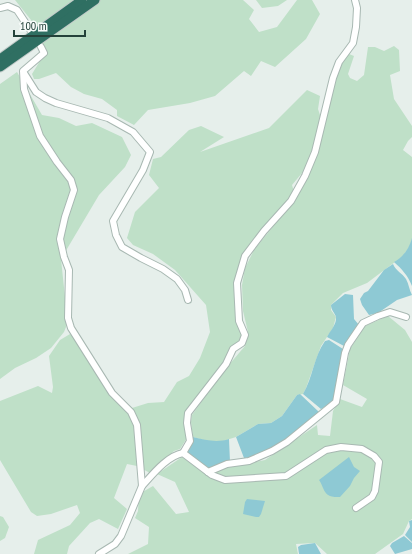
<svg xmlns="http://www.w3.org/2000/svg" width="412" height="554" font-family="'PT Sans Narrow',sans-serif">
<style>
.green{fill:#bfe0c8}
.water{fill:#8ec9d4}
.lines{fill:none;stroke-linecap:round;stroke-linejoin:round}
.minor-casing{stroke:#a8b8b2;stroke-width:8}
.highway-casing{stroke:#c2cac8;stroke-width:11}
.minor{stroke:#fff;stroke-width:6}
.highway{stroke:#2f6f62;stroke-width:9}
</style>
<rect width="100%" height="100%" fill="#e6efeb"/>
<g class="green">
<polygon points="15,0 243,0 254,10 249,19 259,32 277,27 297,0 312,0 320,14 306,39 275,67 261,61 251,76 244,71 215,96 190,103 148,110 134,125 117,116 117,110 102,99 84,94 71,87 56,73 39,79 34,79 32,74 46,51 31,20"/>
<polygon points="256,0 287,0 278,6 262,8"/>
<polygon points="394,46 399,50 400,71 390,75 394,99 412,126 412,137 408,141 403,150 412,157 412,239 410,246 403,256 367,283 343,293 331,305 331,310 336,317 333,328 321,346 306,388 303,394 297,395 282,416 271,423 258,424 236,437 220,442 207,441 193,437 191,422 192,415 222,373 245,346 248,332 243,311 242,285 245,268 254,250 293,202 306,181 317,150 335,78 341,63 349,54 354,56 348,74 350,78 357,81 364,75 368,47 375,47 384,51"/>
<polygon points="17,72 42,115 59,118 76,126 92,123 122,137 131,155 125,167 99,195 61,259 65,297 66,327 64,332 51,348 36,358 15,368 0,379 0,84"/>
<polygon points="307,90 320,96 318,109 321,118 307,167 292,185 294,192 244,253 235,284 238,320 242,336 240,341 232,346 225,362 185,416 187,438 180,449 174,451 150,473 137,466 127,464 114,498 127,509 118,529 99,519 90,523 69,546 67,554 34,554 38,540 70,525 80,513 77,505 51,514 37,516 31,512 0,460 0,401 38,386 52,393 53,387 49,356 60,340 70,334 75,339 108,391 132,408 148,403 164,402 177,382 189,376 200,358 210,332 206,305 175,270 153,254 133,245 127,238 135,212 159,188 149,175 153,159 161,157 189,130 201,126 224,137 200,152 269,128"/>
<polygon points="388,316 405,330 412,342 412,519 409,521 403,534 375,554 327,554 315,543 296,544 298,554 128,554 148,544 149,527 135,518 138,511 139,494 153,486 176,514 189,512 175,482 157,474 182,457 207,475 226,468 265,460 317,425 318,435 330,436 333,411 340,399 362,407 367,399 343,385 350,349 365,326"/>
<polygon points="0,516 3,517 9,527 5,538 0,541"/>
</g>
<g class="water">
<path d="M412,238v48c-4,-10 -10,-17 -18,-24 10,-6 15,-13 18,-24z"/>
<path d="M393,264c3,7 9,9 13,15 3,5 3,11 6,16l-15,5 -19,13 -9,2 -7,-10 -2,-6 4,-6 4,-2 16,-21z"/>
<path d="M345,294l8,1 1,24 5,6 -15,21 -17,-9c3,-6 10,-13 9,-20 -1,-4 -5,-7 -5,-12z"/>
<path d="M329,340l14,9 -10,53 -12,7 -18,-15c10,-17 11,-38 22,-53z"/>
<path d="M300,394l19,18c-17,17 -51,46 -75,46l-8,-21 22,-13 13,-1 11,-7 15,-21z"/>
<path d="M193,437c13,3 23,6 36,2l1,23 -21,8 -22,-16z"/>
<path d="M349,457l5,10 6,4 -6,7 -4,8 -10,11c-3,0 -8,0 -10,-1 -7,-3 -7,-11 -11,-16z"/>
<polygon points="247,499 265,501 261,514 259,517 256,517 243,514 245,502"/>
<polygon points="412,520 412,542 405,535 410,527 409,521"/>
<polygon points="404,536 412,543 412,549 395,554 390,546 392,543"/>
<polygon points="315,543 321,554 299,554 298,547 301,545"/>
</g>
<g class="lines">
<g class="minor-casing">
<g id="minor">
<polyline points="0,8 8,6 17,10 31,31"/>
<polyline points="41,47 44,53 23,71 24,89 40,136 57,162 71,180 74,190 65,217 60,239 64,257 69,270 68,318 71,328 112,393 131,412 137,425 142,486 121,536 115,544 99,554"/>
<polyline points="24,73 36,92 45,98 56,103 108,118 133,132 150,152 143,170 113,221 116,235 122,247 141,258 163,269 177,279 185,290 188,300"/>
<polyline points="183,453 190,441 187,423 188,413 226,364 233,349 242,343 245,335 239,321 237,283 245,256 264,231 291,201 305,176 315,152 333,78 339,62 353,43 356,27 357,8 355,0"/>
<polyline points="208,472 227,464 249,461 272,451 287,442 336,402 345,353 348,345 363,323 378,316 390,312 406,317"/>
<path d="M142,486c11,-12 25,-30 41,-33l29,22 13,5 61,-4 40,-26 15,-3 21,2 12,7 5,6 -4,29 -3,6 -16,11"/>
</g>
</g>
<g class="highway-casing">
<g id="highway">
<polyline points="0,59 82,0"/>
<polyline points="0,67 95,0"/>
</g>
</g>
<use href="#minor" class="minor"/>
<use href="#highway" class="highway"/>
</g>
<path d="M14 30v6h71v-6" fill="none" stroke="#24423a" stroke-width="2"/>
<text x="20" y="30" font-size="12" fill="#24423a" stroke="#f7fbf9" stroke-width="3" paint-order="stroke">100 m</text>
</svg>
